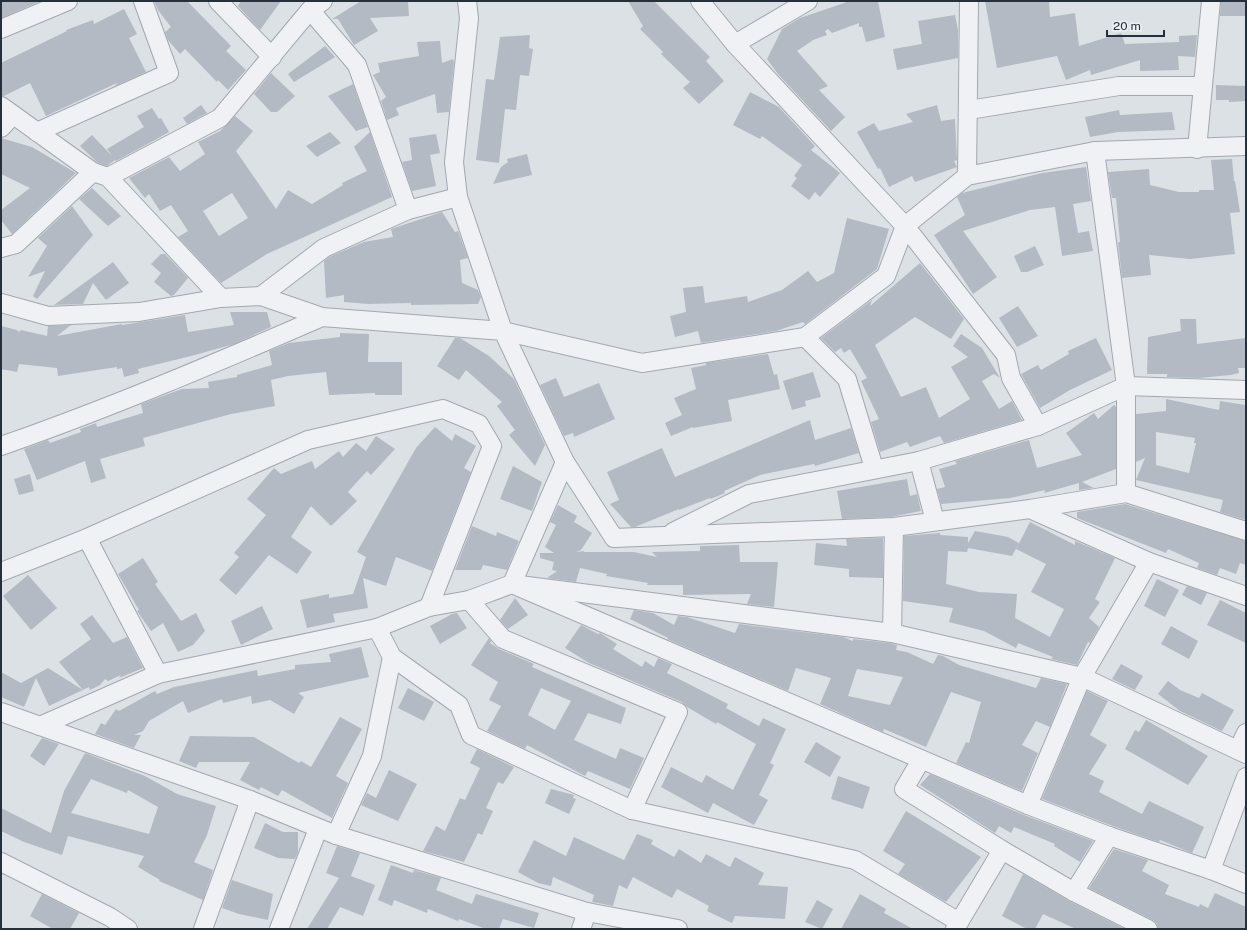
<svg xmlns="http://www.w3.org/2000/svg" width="1247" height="930" font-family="'Public Sans',sans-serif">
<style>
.building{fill:#b4bac3;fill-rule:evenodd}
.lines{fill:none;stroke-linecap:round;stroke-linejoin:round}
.minor-casing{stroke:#a2a8b0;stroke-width:20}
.minor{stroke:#eff1f5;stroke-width:18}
</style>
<rect width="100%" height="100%" fill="#dce1e6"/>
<g class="building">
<polygon points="1,1 41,1 1,18"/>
<polygon points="154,1 187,1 231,46 226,51 246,70 228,90 218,80 217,82 185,49 180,54 168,40 165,32 171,27 158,10"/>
<polygon points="241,1 281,1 260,30 238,6"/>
<polygon points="361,1 408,1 409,16 370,18 378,31 354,45 338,19 332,19"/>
<polygon points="628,1 654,1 710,57 706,61 724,81 699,104 683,88 690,82 661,54 663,52 640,29 643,26"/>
<polygon points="850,1 878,1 885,37 866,42 862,27 859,27 859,23 832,33 828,29 825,31 827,35 813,40 797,51 828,86 819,90 845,117 831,131 778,74 767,59 782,29 800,18"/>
<polygon points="985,1 1049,1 1050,17 1075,13 1079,46 1121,33 1125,44 1179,42 1179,36 1197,35 1195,57 1178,56 1179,70 1140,71 1140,60 1091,75 1090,70 1066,80 1057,56 997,68"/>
<polygon points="1221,1 1246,1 1245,16 1220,16"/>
<polygon points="124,9 137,34 129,38 146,72 115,86 117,83 46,116 30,83 4,96 1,96 1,63 67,31 66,30 93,20 94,24"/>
<polygon points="955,15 958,30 958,58 897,70 893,49 922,44 918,21"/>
<polygon points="530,35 529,48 533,49 529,76 520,75 516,110 505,109 499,163 476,160 486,79 494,80 500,37"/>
<polygon points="440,41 442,63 453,59 454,62 449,112 437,113 435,94 396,108 399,115 387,120 381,101 386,97 373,75 380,72 378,63 419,56 417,42"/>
<polygon points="325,46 335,57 294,82 288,74"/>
<polygon points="271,73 295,96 277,112 271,112 254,94"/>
<polygon points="353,84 368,127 356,131 328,96"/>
<polygon points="1216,85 1246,86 1246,101 1229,102 1229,100 1216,100"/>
<polygon points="750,92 779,107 815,146 811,150 840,173 820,197 815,192 809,200 791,186 797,178 794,176 802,165 762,136 760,139 733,125"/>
<polygon points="201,105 207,113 187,124 183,118"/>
<polygon points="937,105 941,121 955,119 957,160 954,161 957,167 915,182 912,176 889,187 880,168 878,169 857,132 874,123 879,131 913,122 906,114"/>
<polygon points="152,108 159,119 161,118 169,132 155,140 116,161 115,160 107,166 98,163 80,146 92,135 112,156 107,149 144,127 137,116"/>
<polygon points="1119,110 1120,115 1172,112 1175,130 1118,132 1090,137 1085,117"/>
<path d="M235,116l18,15 -17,20 40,58 12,-19 24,14 31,-19 -1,-2 25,-12 -13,-24 16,-15 22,65 -125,57 -46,29 -43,-46 10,-6 -17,-26 -11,6 -11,-17 -4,4 -16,-20 40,-21 11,14 25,-17 -7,-12 22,-11zM232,193l16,25 -29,18 -16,-25z"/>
<polygon points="330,132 341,143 317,157 306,146"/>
<polygon points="436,134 440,153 430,155 436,186 412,191 402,162 412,160 409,138"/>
<polygon points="1,138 32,147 76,173 12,234 1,220 1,210 30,188 1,174"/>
<polygon points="527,154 532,175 493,184 501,167 508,162 507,159"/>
<polygon points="1232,159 1234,181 1235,181 1240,212 1230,213 1235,254 1190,259 1149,255 1151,275 1122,278 1118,242 1120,242 1116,198 1112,198 1108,172 1149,169 1150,185 1179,192 1199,192 1199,190 1214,190 1211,160"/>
<polygon points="1086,167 1091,201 1073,204 1078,233 1089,231 1093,251 1062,256 1055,207 1030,210 963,231 997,277 973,294 934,235 965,215 957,197 962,193 1042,173"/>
<polygon points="92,188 121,216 108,226 79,199"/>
<polygon points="72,206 93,235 37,299 33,296 45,271 28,277 47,246 38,238"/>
<polygon points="442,212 455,232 458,231 468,258 460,260 462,283 478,290 481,297 478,304 411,305 411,303 369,304 344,302 344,295 326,298 324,261 329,257 364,242 393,237 391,229"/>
<polygon points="847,218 889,229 877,269 805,324 803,322 776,331 701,343 698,331 675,337 670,316 686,312 683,288 703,286 705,303 747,296 748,302 782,290 808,271 817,282 834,273"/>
<polygon points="1035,246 1044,265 1027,272 1021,272 1014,256"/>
<polygon points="161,254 165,254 188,278 174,295 171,296 154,282 161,273 151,264"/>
<polygon points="113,262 129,283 106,300 93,283 83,304 54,305"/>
<polygon points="920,263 964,319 951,339 915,317 875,345 901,397 926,387 939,418 970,399 951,367 968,357 953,346 961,334 982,348 1000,378 994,374 982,381 999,409 1012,401 1022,420 944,443 940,436 910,447 907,442 880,452 871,422 879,419 861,381 867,378 850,349 844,353 841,348 835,352 821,338 872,300 870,306"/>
<polygon points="1018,306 1038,336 1017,347 999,318"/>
<polygon points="230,312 267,312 271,327 234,344 195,355 138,369 139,373 124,377 122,368 117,369 117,367 58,376 57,368 19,364 17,372 1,369 1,326 17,330 19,332 21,330 47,336 48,326 71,325 57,336 122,324 122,325 185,315 188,332 234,325"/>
<polygon points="1180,319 1196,319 1197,344 1246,338 1246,368 1238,368 1239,373 1231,375 1199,378 1167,377 1167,374 1147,374 1148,337 1181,331"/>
<polygon points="340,333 369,334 368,362 402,362 402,395 375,395 375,393 329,395 326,372 288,376 271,380 275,406 231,414 143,438 145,446 100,459 106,478 91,483 85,461 37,480 24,449 48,440 50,443 81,432 80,429 96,423 97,427 143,413 141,404 171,393 182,389 209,388 208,382 237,377 237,375 272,365 269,351 289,343 340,337"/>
<polygon points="455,338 460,338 489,356 514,379 545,445 535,466 509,435 515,430 497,406 502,402 466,370 459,380 437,366"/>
<polygon points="1096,338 1112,370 1070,390 1040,408 1021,374 1038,365 1041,370 1069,354 1068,351"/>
<polygon points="768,354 774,375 777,374 780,389 728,400 732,421 693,428 693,427 671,436 665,423 682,415 674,398 696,389 691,368 706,365 706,363"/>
<polygon points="813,372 821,397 805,401 806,406 792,410 783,381"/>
<polygon points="556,378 564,397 599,383 615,419 574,437 573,433 564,436 540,385"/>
<path d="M1166,399l53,11 1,-9 26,4v115l-26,-8 3,-12 -87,-20 9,-22 -9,4v-48l30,-3zM1156,432l39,6 -1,5h2l-7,30 -33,-8z"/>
<polygon points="1114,405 1116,407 1116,469 1082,482 1094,488 1079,490 1079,483 1044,493 1045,490 1010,498 941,504 937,489 945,487 939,469 957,464 955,461 1029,440 1037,468 1082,455 1066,433 1094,413 1098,419"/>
<polygon points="810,420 815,440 851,428 859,453 815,466 814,464 760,475 724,491 725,493 711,499 710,498 679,510 679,509 635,527 631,527 610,504 619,500 607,472 662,448 675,477"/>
<polygon points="435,427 452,441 455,434 476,446 464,468 471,472 432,571 396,557 386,586 363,578 368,608 333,614 335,622 307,628 300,600 329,594 329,598 353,594 366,557 357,552 416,448"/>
<polygon points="376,436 395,449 371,475 367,471 348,492 357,501 331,526 311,506 291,537 312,552 297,574 269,555 236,595 219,580 239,557 234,553 266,515 247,499 274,468 281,474 312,461 315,469 339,451 343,457 356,443 366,451"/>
<polygon points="513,466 542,482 532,511 500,499"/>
<polygon points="30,474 34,491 19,495 14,479"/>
<polygon points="907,479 910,496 917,494 921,511 891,517 842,519 837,491"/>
<polygon points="1125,504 1246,541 1246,565 1240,563 1236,574 1220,568 1217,575 1197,568 1199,563 1168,549 1166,553 1077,518 1077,512"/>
<polygon points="558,505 577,516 574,522 592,533 581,550 576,552 584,551 584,552 634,552 657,557 652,552 700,551 700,546 739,545 740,562 778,562 774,607 747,604 751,594 683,595 683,585 647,585 648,583 606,576 607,574 580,568 576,582 547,578 557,571 552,570 554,562 540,558 540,553 554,553 545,547 556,525 550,522"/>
<polygon points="1030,522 1075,545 1075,541 1115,558 1095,599 1100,602 1089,618 1099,627 1090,643 1088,642 1077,665 1051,659 1053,657 1018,643 1016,648 984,631 949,622 953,608 903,601 904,536 940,533 940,535 968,537 968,543 975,531 1008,537 1019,543 1012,556 968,548 967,552 948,551 946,584 979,592 1017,594 1015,618 1050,637 1064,609 1031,592 1046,564 1016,549"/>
<polygon points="472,526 496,536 497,532 519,541 507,570 483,565 481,570 455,570"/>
<polygon points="883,538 883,578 849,577 849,569 814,565 816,543 847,546 846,539"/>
<polygon points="143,558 158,582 155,584 181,621 196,613 205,631 193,645 178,652 163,623 151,631 137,611 139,610 118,574"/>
<polygon points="28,575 57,608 31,630 3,596"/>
<polygon points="1157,579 1179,590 1165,617 1144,606"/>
<polygon points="1187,586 1207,593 1201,605 1182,595"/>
<polygon points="515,598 528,615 508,629 500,620"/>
<polygon points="1220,600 1246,613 1246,643 1207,625"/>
<polygon points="262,606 273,629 241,645 231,621"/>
<path d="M634,610l19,3 21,12 4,-9 9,1 48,16 4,-9 104,13 10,4v-2l37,4 7,2 -1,5 11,2 26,12 5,-9 5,1 16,9 77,23 5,-10 26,6 -17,43 -14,-6 -14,24 16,8 -16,38 -66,-28 10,-21 3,1 12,-41 -30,-10 -25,55 -42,-18 -1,3 -63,-28 11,-26 -35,-10 -8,23 -121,-52 1,-1 -38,-19zM857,669l46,8 -13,28 -42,-9z"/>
<polygon points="457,613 467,628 440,644 430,626 452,614"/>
<polygon points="92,615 113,643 127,637 143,668 119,678 121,675 108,681 105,679 100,685 90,690 89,687 49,706 36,678 24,707 1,697 1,672 21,683 48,668 83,690 59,662 91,639 80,624"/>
<polygon points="581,625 598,634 600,633 617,644 613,649 642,667 645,661 654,667 658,658 672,664 667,673 728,704 726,708 759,726 763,718 786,729 770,763 774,765 759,795 768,800 754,825 713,803 708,813 661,787 671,767 702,783 706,775 733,790 756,744 717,722 716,724 687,707 682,702 589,663 565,648"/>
<polygon points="1171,626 1198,641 1189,659 1161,644"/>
<path d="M489,638l2,3 -1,2 9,6 35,15 -2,3 94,41 -5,16 -33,-11 -14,27 42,19 4,-11 24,10 -14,31 -42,-18 -3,5 -58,-31 -2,4 -38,-18 14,-25 -12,-6 9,-18 -27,-17zM541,688l30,13 -16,29 -27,-15z"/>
<polygon points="361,647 369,677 298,693 304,697 294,714 270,700 252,704 251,696 223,703 222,699 188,713 183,701 149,721 143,731 134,735 141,735 134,748 95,734 101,723 105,725 116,709 119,711 155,691 157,694 174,687 257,670 258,676 295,669 295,665 331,662 329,654"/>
<polygon points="1121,664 1143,676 1135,690 1112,679"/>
<polygon points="1168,681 1180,690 1199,698 1202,693 1234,710 1222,731 1180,711 1158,694"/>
<polygon points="408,688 434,702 424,721 398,708"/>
<polygon points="1087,691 1108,701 1090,735 1107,745 1089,774 1104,781 1099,792 1142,814 1149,801 1204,827 1192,853 1160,840 1159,842 1113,826 1042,799"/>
<polygon points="340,717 362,729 336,776 348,783 332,818 282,790 278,796 261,787 259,790 240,780 250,762 199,762 196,768 179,761 190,736 254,737 299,763 301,761 311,767"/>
<polygon points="1146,720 1208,756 1188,785 1125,749 1135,730 1139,732"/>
<polygon points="42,738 59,744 44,766 30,756"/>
<polygon points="816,742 841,757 830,777 804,762"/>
<polygon points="477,749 514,767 503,784 498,782 486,808 493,811 482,835 478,833 464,862 423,851 436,826 445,831 460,798 465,800 480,768 470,763"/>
<path d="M85,753l60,23 32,18 39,12 -9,29 -13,27 19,8 -10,30 -44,-19 1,-1 -22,-13 6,-11 -76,-20 -6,19 -38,-13 -23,-11v-23l50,25 13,-42zM91,779l36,14 1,-3 30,17 -9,27 -78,-21z"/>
<polygon points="389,770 417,784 398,821 361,805 367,793 376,798"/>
<polygon points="930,774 1024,815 1093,841 1080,862 1054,846 1055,844 1014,827 1011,833 999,826 995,833 920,785"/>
<polygon points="838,776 870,787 863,809 831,799"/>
<polygon points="551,789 574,795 573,798 576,799 569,814 545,803"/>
<polygon points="906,811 981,857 946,902 898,874 905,864 883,851"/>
<polygon points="265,823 283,832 298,832 298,852 295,859 278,858 254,848"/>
<polygon points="637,834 653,840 651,844 674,857 679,849 701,863 706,854 730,867 735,857 764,873 758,885 788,887 785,919 735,916 732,923 707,911 709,906 677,889 672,898 633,877 627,889 619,885 613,906 592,902 594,895 553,877 551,886 538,883 518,872 534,840 566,856 574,837 624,860"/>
<polygon points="337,846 360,853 351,876 375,885 363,916 340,907 327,929 307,929 339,878 326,873"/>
<polygon points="1114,849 1148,860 1142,871 1169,885 1165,894 1199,907 1200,904 1208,908 1215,893 1246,907 1246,929 1158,929 1157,924 1153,920 1089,888"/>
<polygon points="391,865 413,873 414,870 441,878 436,890 472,904 476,894 539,913 534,928 503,919 499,929 486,929 459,919 458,921 428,909 427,913 394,900 392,906 378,900"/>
<polygon points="1023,874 1069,901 1125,929 1076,929 1043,914 1035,929 1027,929 1002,916"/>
<polygon points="232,880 273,894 268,920 239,914 222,908"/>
<polygon points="42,894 79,913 70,929 53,929 30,916"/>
<polygon points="860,894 886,909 884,913 913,929 841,929"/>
<polygon points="817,900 833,909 822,929 805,922"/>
</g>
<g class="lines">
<g class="minor-casing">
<g id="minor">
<polyline points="218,1 272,57"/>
<polyline points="467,1 469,18 454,162 458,197 503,331 642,363 805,337 886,276 905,226 967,176 1095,151 1246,146"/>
<polyline points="700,1 735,44 905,226 1006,355 1011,378 1038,426"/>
<polyline points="310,10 357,65 408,210"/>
<polyline points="1,29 68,1"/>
<polyline points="735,44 808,1"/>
<polyline points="1,106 93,172 108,177 221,298"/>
<polyline points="969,110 1119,86 1203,86"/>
<polyline points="1,128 13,115"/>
<polyline points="37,132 169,73 143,1"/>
<polyline points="1197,149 1211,1"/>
<polyline points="1095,151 1126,386 1126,493"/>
<polyline points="967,176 969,1"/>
<polyline points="108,177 220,118 310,10 323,1"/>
<polyline points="1,248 16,244 93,172"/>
<polyline points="261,296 324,248 408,210 458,197"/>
<polyline points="1,303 48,316 139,312 221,298 261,296 322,317 503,331 565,462 614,538 894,527 1030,509 1126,493 1246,531"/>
<polyline points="805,337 847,379 874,468"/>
<path d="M1,446c109,-38 215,-83 321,-129"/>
<polyline points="919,461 935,521"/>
<polyline points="565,462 512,584 1028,805 1109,836 1211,870 1246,884"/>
<polyline points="1030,509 1149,562 1246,596"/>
<polyline points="673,532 749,494 919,461 1038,426 1126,386 1246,390"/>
<polyline points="87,538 158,674"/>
<polyline points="1,572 87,538 308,440 443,409 479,424 492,446 429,607"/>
<polyline points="469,600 503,639 678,712 632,810"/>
<polyline points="377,628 392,657 459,705 471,735 632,810 855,860 959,922"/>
<polyline points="892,633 894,527"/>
<polyline points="1,712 40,726 158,674 377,628 429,607 469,600 512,584 892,633 1082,677 1246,754"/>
<polyline points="40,726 250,800 336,835 587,912 678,929"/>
<polyline points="1238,750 1246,733"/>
<polyline points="921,760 904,789 1002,850"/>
<polyline points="1028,805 1082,677 1149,562"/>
<polyline points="336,835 372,756 392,657"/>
<polyline points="1109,836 1074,892 1148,929"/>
<polyline points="1,862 110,917 128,929"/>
<polyline points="1211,870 1246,777"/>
<polyline points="203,929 250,800"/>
<polyline points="279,929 318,829"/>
<polyline points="581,929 587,912"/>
<polyline points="955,929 1002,850 1074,892"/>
</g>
</g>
<use href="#minor" class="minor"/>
</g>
<rect width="1247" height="930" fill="none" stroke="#26303c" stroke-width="4"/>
<path d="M1107 30v6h57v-6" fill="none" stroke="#26303c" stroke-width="2"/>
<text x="1113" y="30" font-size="12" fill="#26303c" stroke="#ecf0f4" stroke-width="3" paint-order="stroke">20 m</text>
</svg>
